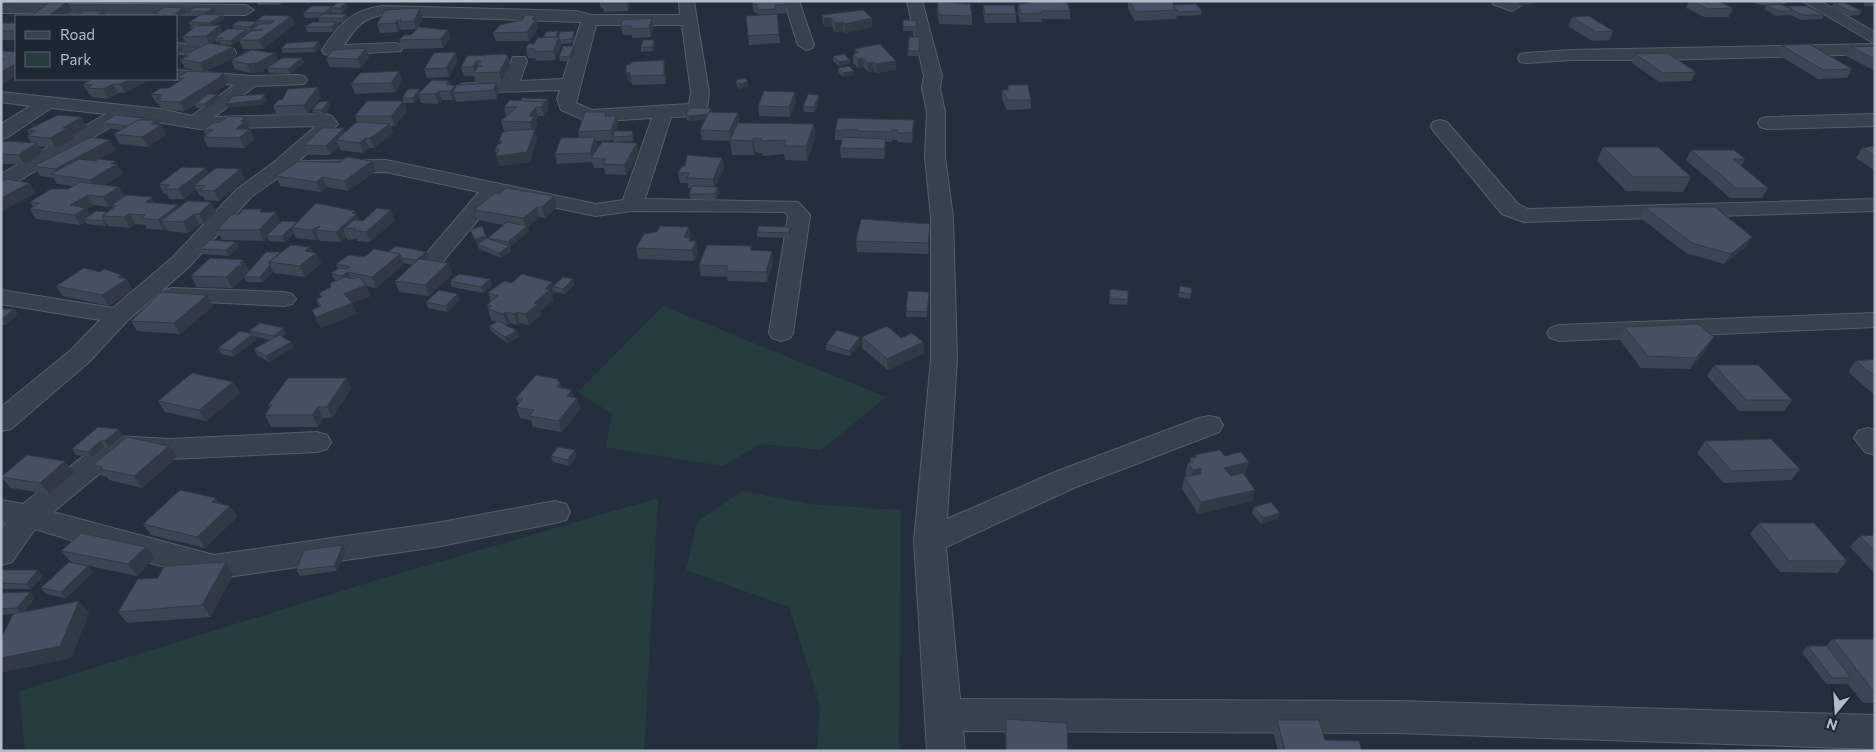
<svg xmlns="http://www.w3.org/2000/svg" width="1876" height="752" font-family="Commissioner,sans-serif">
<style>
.green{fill:#263c3f}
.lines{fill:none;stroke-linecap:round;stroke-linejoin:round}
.minor-casing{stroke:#565f6c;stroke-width:2}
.minor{fill:#38414e;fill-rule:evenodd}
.wall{fill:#3b4654;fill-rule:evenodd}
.shaded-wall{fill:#303945}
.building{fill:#455162;stroke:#303945}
</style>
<rect width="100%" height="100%" fill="#242f3e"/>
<g class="green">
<polygon points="663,306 886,397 821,450 761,444 722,466 606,447 612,414 578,392"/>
<polygon points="742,491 809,504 901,510 899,751 817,751 820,705 789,607 686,570 697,522"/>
<polygon points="658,498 644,751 25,751 19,691 377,580"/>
</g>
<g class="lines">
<g class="minor-casing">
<g id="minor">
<path d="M679,1l15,1 15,90c-1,5 0,12 -3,16 -5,9 -26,9 -35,9l-26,82 153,3 12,13 -17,118 -3,5 -9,3 -9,-3 -3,-5 19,-117 -3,-4 -153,-1 -36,5 -98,-20 -63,75 -8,2 -8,-2 -3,-5 63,-74 -93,-20 -101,1 -34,24 -62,70 -62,54 -38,41 -78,67 -10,2v-24l70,-57 29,-30 -99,-16v-14l112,18 60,-51 64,-68 36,-26 43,-37 -117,3 -71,-12 -120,70 -7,2v-15l105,-60 -55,-6 -43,29 -7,2v-15l29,-18 -29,-4v-10l159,17 32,7 42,-31 -64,-6h6v-9l75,6 47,-1 6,1 3,4 -3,4 -49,2 -41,31 111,-3 7,2 6,8 -39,37 87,-1 210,44 27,-4 29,-82 -63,4 -28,-12 -4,-11 3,-9 -93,3 -6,-1 -3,-4 3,-4 42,-3 10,-24h12l2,4 -7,20 43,-2 18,-57 -199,-7c-20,3 -27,14 -38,30l51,-2 6,2 2,3 -2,3 -71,4 -6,-1 -2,-4c17,-25 29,-40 60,-44l194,5 15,4h89zM596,25h86l9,67 -2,12 -97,6 -16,-7z"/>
<polygon points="784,1 799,1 814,45 812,48 806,50 798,45"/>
<polygon points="907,1 922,1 942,76 940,88 945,112 945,157 953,218 957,359 947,519 1055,472 1199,418 1209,416 1219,418 1223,425 1219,432 1076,487 946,547 960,699 1396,701 1875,715 1875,749 1396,733 963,731 965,751 927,751 914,541 931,359 931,218 925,157 927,112 922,88 924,76"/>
<polygon points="1491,1 1513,1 1520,6 1512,11 1493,4"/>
<polygon points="1802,1 1820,1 1875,32 1875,44"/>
<polygon points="1,3 246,5 254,10 246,15 1,13"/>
<polygon points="176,43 228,48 234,49 236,53 234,57 228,58 176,53"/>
<polygon points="1875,44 1875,54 1660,60 1572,60 1526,63 1520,62 1518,58 1520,54 1526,53 1572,50"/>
<polygon points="1875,114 1875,126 1767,129 1760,127 1758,123 1760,119 1767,117"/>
<polygon points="1440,120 1447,122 1518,204 1528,209 1875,199 1875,211 1524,222 1502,214 1433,130 1431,126 1433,122"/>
<polygon points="172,288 284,292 292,294 296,299 292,304 284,306 164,300 160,295 164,290"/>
<polygon points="1875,313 1875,327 1559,341 1550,338 1547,333 1550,328 1559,325"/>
<polygon points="1868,428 1875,430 1875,455 1865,452 1854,438 1858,431"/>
<polygon points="317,432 327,435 331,442 327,449 317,452 170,459 121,456 53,512 214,555 436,523 555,501 566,504 570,512 566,520 555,523 436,547 214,579 126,557 35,529 12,562 1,565 1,529 6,523 1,522 1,500 23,504 105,439 115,436 170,439"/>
</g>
</g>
<use href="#minor" class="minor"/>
</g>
<g class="wall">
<polygon points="257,1 286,1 280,5 258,5"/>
<polygon points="599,1 629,1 628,11 604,12 603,8 601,8"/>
<polygon points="752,1 786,5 786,13 777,14 780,43 749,45 748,36 759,15 758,13 754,13"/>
<polygon points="1028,1 1070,11 1070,19 1042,19 1042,22 1020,22 1018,12 1018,4 1028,3"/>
<polygon points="1128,1 1173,5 1202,11 1201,15 1177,16 1177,15 1176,19 1135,21 1128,9"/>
<polygon points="1509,1 1534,1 1533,4 1518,6"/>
<polygon points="1689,1 1718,1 1733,8 1729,17 1704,17 1686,8"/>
<polygon points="1751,1 1787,1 1786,4 1769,5 1786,7 1787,6 1824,15 1822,19 1801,20 1791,15 1776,16 1764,9 1766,5 1759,5"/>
<polygon points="1847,1 1875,1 1875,6 1864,6 1864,4 1865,2 1849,2"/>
<polygon points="937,2 972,16 972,25 939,24 937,11"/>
<polygon points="1834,3 1862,11 1859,15 1848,16 1831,8"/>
<polygon points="983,5 1016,14 1016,23 985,23 983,13"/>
<polygon points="333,7 348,7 342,13 332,13 332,12 330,14 348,18 343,22 338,22 339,26 333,32 307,32 305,27 319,22 318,18 305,18 303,13"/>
<polygon points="385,10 423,17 417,29 451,38 443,48 402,49 399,40 411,35 416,29 402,30 402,29 400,29 398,32 380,33 377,24"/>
<polygon points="188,11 216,12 211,14 225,19 214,25 220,25 223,32 234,29 232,25 291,16 295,24 263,49 243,49 239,40 232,45 221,45 220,42 216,42 216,40 212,43 237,56 204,72 185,68 180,59 185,57 184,55 206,45 187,45 182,37 192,30 189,22 200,16 190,15"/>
<polygon points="186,12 176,16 155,16 154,14"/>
<polygon points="535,15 538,28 529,41 496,41 493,33 522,20"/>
<polygon points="822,15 872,18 872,27 845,33 843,31 835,32 832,26 825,27 823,23"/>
<polygon points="1572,17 1613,31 1610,40 1592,41 1568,26"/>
<polygon points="623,20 654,27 651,37 632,38 632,35 623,35 621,26"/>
<polygon points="903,20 916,20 917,31 903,31"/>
<rect x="1" y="23" width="15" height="17"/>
<polygon points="559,35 575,35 573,43 561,44 561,46 555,60 536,61 535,58 528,58 526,49 544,37"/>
<polygon points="654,40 655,44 653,51 641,52 641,47"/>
<polygon points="920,41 919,56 908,56 908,51"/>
<polygon points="1781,45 1852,69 1847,78 1818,79 1777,54"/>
<polygon points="321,46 315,52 283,53 281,49"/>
<polygon points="574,46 575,50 571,61 560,61 559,57"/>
<polygon points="1875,46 1875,71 1846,56 1851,47"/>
<polygon points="366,48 369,57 361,68 330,67 326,58"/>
<polygon points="855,49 896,70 876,73 874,71 868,72 864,67 858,68 853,63 853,54 855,53"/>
<polygon points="275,53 278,60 302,58 304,63 290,74 269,73 267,68 261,72 251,73 235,69 231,60"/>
<polygon points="1635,54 1696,72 1691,81 1659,82 1632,63"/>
<polygon points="467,56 508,56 510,65 502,82 476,83 474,76 464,76 461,67"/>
<polygon points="833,56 850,64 839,66 833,61"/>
<polygon points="664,60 665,69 666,84 632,85 631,82 628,82 626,73"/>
<polygon points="458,61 449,77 427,78 424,69"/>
<polygon points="838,68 854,71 854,75 843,77 838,72"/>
<polygon points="399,71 402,81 395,92 355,94 351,84"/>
<polygon points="177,78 228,82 226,84 226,85 212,94 220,99 206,109 197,108 195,105 184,111 162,110 158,103 156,103 151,94 169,88 179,81"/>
<polygon points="94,79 150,79 125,93 118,93 108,99 92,97 90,94 89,94 83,84"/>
<polygon points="736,80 748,87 739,89 736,84"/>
<polygon points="496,83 499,92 497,99 456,102 455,98 453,100 442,100 438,104 421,103 419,96 414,103 404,103 407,111 395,126 390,126 393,133 374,148 369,148 363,153 340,150 339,147 330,155 308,155 304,145 346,132 357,122 355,116 403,101 402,98 419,89 420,92 451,85 455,86 455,88"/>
<polygon points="1008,85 1031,100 1031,109 1007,110 1002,99 1002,90 1008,90"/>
<polygon points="318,87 321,97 307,114 277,115 273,106 282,100"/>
<polygon points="819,99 815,112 804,112 803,107"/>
<polygon points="796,102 790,117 759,116 758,106"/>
<polygon points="549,104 547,107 548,111 544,116 538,116 536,120 537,125 534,129 537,139 530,162 499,166 495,149 500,144 499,141 506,131 504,131 501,121 506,116 504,107"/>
<polygon points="331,106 324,115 314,115 312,110"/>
<polygon points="711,108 712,113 738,113 739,123 814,124 815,138 807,161 785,160 784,154 763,156 762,153 755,152 754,155 732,155 730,141 702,140 700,130 706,119 690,121 687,120 686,115"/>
<polygon points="606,112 607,116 618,126 616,131 633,131 634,136 633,141 614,142 613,140 596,141 598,147 596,150 639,153 626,175 605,174 604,168 594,168 592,162 557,164 555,154 579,138 578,132"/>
<polygon points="144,118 145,120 161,125 166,135 148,147 119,144 114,134 121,130 105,128 102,123"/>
<polygon points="914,120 914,129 912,143 897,142 897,140 892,140 892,142 886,142 886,149 884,159 841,158 840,148 842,140 835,140 835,131"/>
<polygon points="251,126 248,128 250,129 254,139 244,148 208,147 203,137 206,135 203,130"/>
<polygon points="87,127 72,135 74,138 56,148 39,146 43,152 25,164 1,164 1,141 31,142 27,136 30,135 27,130"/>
<polygon points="1875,146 1875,171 1856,158 1862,148"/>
<polygon points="1603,147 1691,177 1683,192 1626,191 1597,161"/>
<path d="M116,150l-22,11h21l8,13 -19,11 15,2 5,9 31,7 25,4 31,-5 5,10 -12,12h-5l-11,9 -21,-2 -1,-2 -2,1 -17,-1 -2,-4 -10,-1 -5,4 -22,-2v-1l-2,1 -19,-2 -1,-2 -6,3 -44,-6 -6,-10 3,-2 -3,-5 38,-13 5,-3 -16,-2 -3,-6 -14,-2 -6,-10zM94,205l15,2 3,-2 1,3 -6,4 -17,3 -3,-6z"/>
<polygon points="1691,150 1745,159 1741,166 1768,188 1762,198 1730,198 1686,160"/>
<polygon points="722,158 724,168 715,187 718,187 719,192 716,200 690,199 689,194 691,188 688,188 688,183 680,183 678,173 685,166"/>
<polygon points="372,161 376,171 348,191 327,187 321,192 280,186 276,176 318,162"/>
<polygon points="240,169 245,179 219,201 205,200 203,196 200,196 196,189 184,199 169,199 167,194 164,194 159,184 209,174"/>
<polygon points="500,194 554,196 557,207 545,218 539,217 528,227 529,231 510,247 511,252 501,258 479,249 470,230 487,238 488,238 504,225 478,220 474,210"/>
<polygon points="1644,207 1752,237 1745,247 1724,264 1686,253 1639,217"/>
<polygon points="391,210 395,220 370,242 357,241 357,239 348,240 346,237 341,242 320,241 319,239 316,240 296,238 294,233 285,242 269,241 267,237 264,241 222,240 217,230 264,212 280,222 297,222 355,211 359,220 363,221"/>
<polygon points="790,227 791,232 789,238 757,237 757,232"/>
<polygon points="930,234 928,254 857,252 856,241"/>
<polygon points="691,237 690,241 698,252 694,261 638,259 636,248"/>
<polygon points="236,242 239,247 229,256 203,254 200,249"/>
<polygon points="310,247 313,252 316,253 321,263 305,277 274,273 273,271 263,282 246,282 244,277 232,288 197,287 191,276 243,260 249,271 281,252"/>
<polygon points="752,250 773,261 767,282 728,281 727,277 701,276 699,265"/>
<polygon points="388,252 427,252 429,257 425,260 448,263 452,274 429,296 399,292 395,281 413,265 404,263 404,264 376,288 366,286 371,296 352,303 356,314 321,328 317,321 312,310 319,307 316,299 321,297 319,293 331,287 335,281 331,273 338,268 336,264"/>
<polygon points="123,278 133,290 109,306 63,296 56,286"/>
<polygon points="490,279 492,285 483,293 452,287 450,281"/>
<polygon points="512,283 553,286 575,284 565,294 555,292 555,293 552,296 553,301 540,311 541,315 529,325 520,323 517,325 510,323 507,325 505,324 519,337 507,343 491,331 489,326 496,322 491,320 488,309 489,309 487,305 491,302 488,293"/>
<polygon points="1180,286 1192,288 1190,299 1178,297"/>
<polygon points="1110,289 1128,300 1127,305 1109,304"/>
<polygon points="207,295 213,306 180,334 137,331 131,321"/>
<polygon points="929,297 927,317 906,317 906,311"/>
<polygon points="460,300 447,312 428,308 426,302"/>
<polygon points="1,309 14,309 18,314 6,325 1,325"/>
<polygon points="1624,327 1708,348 1690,369 1641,368 1618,338"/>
<polygon points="249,331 287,333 282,337 291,342 294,347 269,362 257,355 254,349 270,340 254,336 256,340 234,357 221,354 218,348 251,334"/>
<polygon points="862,337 901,338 923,342 924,353 888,370 862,348"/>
<polygon points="861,342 850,356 826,350 826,344"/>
<polygon points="1875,359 1875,395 1874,395 1848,372 1856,361"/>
<polygon points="1714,365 1792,400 1784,411 1739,411 1707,376"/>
<polygon points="346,378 351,389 332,418 323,418 318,427 271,427 265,415 270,408 268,405"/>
<polygon points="233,382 240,393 206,421 165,412 158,401"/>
<polygon points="559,382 560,382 562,388 574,397 577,398 580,409 562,432 533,427 531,420 520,418 516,407 519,404 516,398"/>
<polygon points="98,427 123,435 109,447 104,447 92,457 76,455 72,449"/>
<polygon points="1705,441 1800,469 1791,480 1724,483 1697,453"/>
<polygon points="1195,455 1225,456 1246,474 1244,474 1255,490 1252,501 1198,514 1182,489 1184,477 1187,477 1185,474 1188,463 1190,463 1190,458 1195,457"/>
<polygon points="551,456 577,456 569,466 553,462"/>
<polygon points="177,457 142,488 109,480 107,477 102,476 93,465"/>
<polygon points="74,473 49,494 11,488 1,477"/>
<polygon points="216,498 219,503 230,506 237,517 205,548 151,535 143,524"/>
<polygon points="1254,507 1278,519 1261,524 1252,513"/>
<polygon points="1759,523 1847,561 1837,573 1780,572 1750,534"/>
<polygon points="1875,535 1875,574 1850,547 1860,536"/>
<polygon points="343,545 346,551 337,571 300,576 296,570"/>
<polygon points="61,551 155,558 137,576 71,562"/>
<polygon points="226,562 233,574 211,617 127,623 118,612 158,578"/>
<polygon points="88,566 93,572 66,598 46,594 41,588"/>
<polygon points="1,570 43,576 31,589 1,589"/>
<polygon points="30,592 35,598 24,612 89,613 71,658 3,672 13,614 1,615 1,593"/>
<polygon points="1833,639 1875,639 1875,703 1863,703 1847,683 1846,684 1826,684 1802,652 1808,646 1826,646"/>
<polygon points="1006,719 1068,751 1005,751"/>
<polygon points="1277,720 1325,740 1362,751 1278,751 1273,731"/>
</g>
<g class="shaded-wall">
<polygon points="278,1 286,1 280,5"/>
<polygon points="626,1 629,1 629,3 628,11"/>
<polygon points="1519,1 1534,1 1533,4 1518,6"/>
<polygon points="67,2 72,11 64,16 48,16"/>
<polygon points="346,3 348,7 342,13 340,8"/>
<polygon points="332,6 331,8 332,12 326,18 324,13"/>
<polygon points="184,8 186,12 176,18 176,16 174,16 173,15"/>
<polygon points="214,8 216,12 208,16 206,12"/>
<polygon points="420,8 423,17 416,29 414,21"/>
<polygon points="104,11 106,16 95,16"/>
<polygon points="347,14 348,18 343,22 342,18"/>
<polygon points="223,15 225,19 211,27 209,23"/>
<polygon points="535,15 538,28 529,41 527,32 532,20"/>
<polygon points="291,16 295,24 263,49 259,40"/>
<polygon points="652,18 654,27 651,37 649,28"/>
<polygon points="824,18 831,18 832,26 825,27"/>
<polygon points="872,18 872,27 845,33 844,24"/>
<polygon points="397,20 400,29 398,32 395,23"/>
<polygon points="337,22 339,26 333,32 331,27"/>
<polygon points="843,22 843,31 835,32 835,23"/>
<polygon points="256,23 258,27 252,29 253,30 251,32 249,27"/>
<polygon points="220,25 224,34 214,38 216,40 210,44 206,36"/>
<polygon points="247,29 249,34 232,45 230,41"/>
<polygon points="448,30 451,38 443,48 440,39"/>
<polygon points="558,31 561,46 555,60 553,51"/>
<polygon points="574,31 575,35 573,43 572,39"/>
<polygon points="654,40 655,44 653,51 652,47"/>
<polygon points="319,41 321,46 315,52 313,48"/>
<polygon points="181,46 183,51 176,55 176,49"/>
<polygon points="574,46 575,50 571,61 570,56"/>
<polygon points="233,47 237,56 204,72 200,63"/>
<polygon points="366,48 369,57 361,68 357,59"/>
<polygon points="456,52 458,61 449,77 446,68"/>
<polygon points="275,53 279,62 261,72 251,73 247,64"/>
<polygon points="508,56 510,65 502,82 499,72"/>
<polygon points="302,58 304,63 290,74 288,69"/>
<polygon points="863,58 864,67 858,68 858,59"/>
<polygon points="664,60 665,69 666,84 664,75"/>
<polygon points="850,60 850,64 839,66 839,62"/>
<polygon points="476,61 479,70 475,73 473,67"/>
<polygon points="896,61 896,70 876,73 875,64"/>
<polygon points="873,62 874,71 868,72 868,63"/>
<polygon points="16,64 16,76 1,85 1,72"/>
<polygon points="399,71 402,81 395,92 391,83"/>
<polygon points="854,71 854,75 843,77 843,73"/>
<polygon points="630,72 631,82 628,82 626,73"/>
<polygon points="224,73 228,82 226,84 226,85 197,104 195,104 195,105 184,111 180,102"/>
<polygon points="130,79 150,79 125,93 120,84"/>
<polygon points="449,81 452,89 455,86 457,92 453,93 455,98 453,100 446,84"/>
<polygon points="748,82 748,87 739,89 739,84"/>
<polygon points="496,83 499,92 497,99 494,90"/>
<polygon points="113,84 118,93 108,99 103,89"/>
<polygon points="318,87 321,97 307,114 304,105"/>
<polygon points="419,89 420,93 418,94 419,96 414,103 413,98"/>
<polygon points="439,91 442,100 438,104 435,94"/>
<polygon points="795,92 796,102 790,117 789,107"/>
<polygon points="218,94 220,99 206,109 204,104"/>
<polygon points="265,94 267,99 262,105 228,108 226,104"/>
<polygon points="819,95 819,99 815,112 814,107"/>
<polygon points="548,99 549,104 547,107 548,111 544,116 541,107"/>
<polygon points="329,101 331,106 324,115 322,110"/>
<polygon points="403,101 407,111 395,126 391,116"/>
<polygon points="536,107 538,116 536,120 537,125 532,131 529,116"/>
<polygon points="711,108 712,113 709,119 690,121 690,116"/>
<polygon points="738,113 739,123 731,141 729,131"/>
<polygon points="616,116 618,126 614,137 613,137 613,140 611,130"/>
<polygon points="81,117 87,127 72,135 74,138 56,148 50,138 63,128"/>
<polygon points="246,117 251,126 248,128 249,130 250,129 254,139 244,148 236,129 241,121"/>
<polygon points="158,120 166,135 148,147 142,137 151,124"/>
<polygon points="914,120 914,129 912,143 912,133"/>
<polygon points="390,124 393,133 374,148 370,138"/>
<polygon points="814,124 815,138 807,161 806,146"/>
<polygon points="344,128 348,138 336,140 339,147 330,155 326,146"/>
<polygon points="535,129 537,139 530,162 499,166 496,156"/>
<polygon points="633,131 634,136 633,141 632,136"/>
<polygon points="595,137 598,147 593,158 591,158 592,162 590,153"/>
<polygon points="365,138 369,148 363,153 360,143"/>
<polygon points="753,138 755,152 754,155 752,141"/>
<polygon points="886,139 886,149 884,159 884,149"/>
<polygon points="110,140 116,150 67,176 58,175 55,169"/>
<polygon points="37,143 43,152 25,164 18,155"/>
<polygon points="637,143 639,153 626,175 624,165"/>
<polygon points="722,158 724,168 714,189 713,179"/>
<polygon points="115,161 123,174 96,190 90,180"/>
<polygon points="372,161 376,171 348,191 344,181"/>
<polygon points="206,168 211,178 194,185 196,189 184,199 178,189"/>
<polygon points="240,169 245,179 219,201 214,191"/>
<polygon points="323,177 327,187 321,192 316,182"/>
<polygon points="30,183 36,193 3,211 1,209 1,198"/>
<polygon points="119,187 125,197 109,207 103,197"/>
<polygon points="718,187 719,192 716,200 715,194"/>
<polygon points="88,195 94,205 87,209 92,218 84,219 86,222 80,225 74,215 70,205"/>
<polygon points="554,196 557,207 545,218 542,207"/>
<polygon points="152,197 157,208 146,202"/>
<polygon points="211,202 216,212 204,224 199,214"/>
<polygon points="178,205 184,215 161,221 166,229 164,230 158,220"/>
<polygon points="537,207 539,217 528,227 529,231 510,247 508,242 526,227 523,218"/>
<polygon points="391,210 395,220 370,242 366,232"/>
<polygon points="355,211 361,224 343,229 346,237 341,242 336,232"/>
<polygon points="276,212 281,223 266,236 267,237 264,241 259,230"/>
<polygon points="129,214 135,224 130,228 124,217"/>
<polygon points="194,214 199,224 188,233 183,222"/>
<polygon points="104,220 108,225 106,226 103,221"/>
<polygon points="297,222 292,228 294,233 285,242 282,236"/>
<polygon points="930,224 930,234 928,254 928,243"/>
<polygon points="320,226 315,230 319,239 316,240 311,230"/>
<polygon points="689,227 691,237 690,239 692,248 690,251 689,242 684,237"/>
<polygon points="790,227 791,232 789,238 789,233"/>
<polygon points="486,236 488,241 476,244 475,239"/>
<polygon points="1752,237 1745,247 1724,264 1731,254"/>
<polygon points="696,241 698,252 694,261 692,250"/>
<polygon points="236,242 239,247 229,256 226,250"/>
<polygon points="509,246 511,252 501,258 499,253"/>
<polygon points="310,247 314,255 316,253 321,263 305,277 300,266 305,251"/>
<polygon points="772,251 773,261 767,282 766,272"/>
<polygon points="427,252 429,257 418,266 416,260"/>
<polygon points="400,254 404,264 376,288 372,277"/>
<polygon points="243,260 251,274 243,277 232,288 226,277"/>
<polygon points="448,263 452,274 429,296 425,285"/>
<polygon points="270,265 273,271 263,282 260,277"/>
<polygon points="348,272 353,283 347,286 342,276"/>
<polygon points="121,275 125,281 127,279 133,290 109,306 102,295 118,277"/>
<polygon points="490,279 492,285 483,293 481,287"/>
<polygon points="573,279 575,284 565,294 563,289"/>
<polygon points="552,282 555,293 552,296 553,301 540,311 541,315 529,325 525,314 545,289"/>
<polygon points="366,285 371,296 352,303 356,314 321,328 316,317 344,294"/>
<polygon points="458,294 460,300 447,312 445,306"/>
<polygon points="207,295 213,306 180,334 174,323"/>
<polygon points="14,309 18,314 6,325 2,319"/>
<polygon points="506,312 510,323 507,325 503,314"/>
<polygon points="517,312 520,323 517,325 514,314"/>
<polygon points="284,328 287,333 277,341 274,336"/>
<polygon points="517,331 519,337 507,343 505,337"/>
<polygon points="253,334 256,340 234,357 231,351"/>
<polygon points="860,337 861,342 850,356 849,351"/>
<polygon points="1714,337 1708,348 1690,369 1696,358"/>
<polygon points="291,342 294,347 269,362 266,356"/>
<polygon points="923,342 924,353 888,370 887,359"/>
<polygon points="346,378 351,389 332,418 327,407"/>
<polygon points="558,379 560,383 560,382 564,393 557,387 557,381"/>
<polygon points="233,382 240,393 206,421 199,410"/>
<polygon points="572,390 575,400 577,398 580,409 562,432 558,421 567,396"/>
<polygon points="318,407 323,418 318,427 312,415"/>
<polygon points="119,429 123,435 109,447 105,441"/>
<polygon points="100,441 104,447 92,457 88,452"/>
<polygon points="169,446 177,457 142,488 134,476"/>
<polygon points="575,450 577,456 569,466 567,460"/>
<polygon points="65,461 74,473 49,494 40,483"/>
<polygon points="1249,462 1246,474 1221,479 1224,468"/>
<polygon points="1201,468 1198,480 1190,482 1193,470"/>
<polygon points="1255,490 1252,501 1198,514 1201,502"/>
<polygon points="216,498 223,510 212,502"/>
<polygon points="230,506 237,517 205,548 197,537"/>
<polygon points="1280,513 1278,519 1261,524 1263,518"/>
<polygon points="343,545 346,551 337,571 334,566"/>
<polygon points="146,547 155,558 137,576 128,564"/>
<polygon points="226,562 233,574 211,617 202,605"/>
<polygon points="88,566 93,572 66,598 61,592"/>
<polygon points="38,570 43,576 31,589 26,584"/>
<polygon points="30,592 35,598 22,614 17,608"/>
<polygon points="79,601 89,613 71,658 3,672 1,670 1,658"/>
</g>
<g class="building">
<polygon points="603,1 626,1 626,3 602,3"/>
<polygon points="752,1 784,1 786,5 775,5 776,9 758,10 757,4 753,5"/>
<polygon points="1028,1 1067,2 1070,11 1042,11 1042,13 1021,14 1018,4 1029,3"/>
<polygon points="1129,1 1171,1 1178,10 1136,12"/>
<polygon points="1692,1 1718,1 1733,8 1708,9"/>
<polygon points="50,2 67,2 48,16 31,16"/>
<polygon points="937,2 970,4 972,16 939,15"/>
<polygon points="337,3 346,3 340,8 331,8"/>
<polygon points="1834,3 1845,3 1862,11 1851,12"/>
<polygon points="1196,4 1202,11 1178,12 1173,5"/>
<polygon points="1781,4 1793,10 1787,6 1807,6 1824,15 1803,15 1794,11 1778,11 1766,5"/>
<polygon points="983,5 1014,5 1016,14 985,14"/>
<polygon points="312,6 332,6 324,13 303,13"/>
<polygon points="165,7 184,8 173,15 154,14"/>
<polygon points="196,7 214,8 206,12 188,11"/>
<polygon points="420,8 414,21 400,22 401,20 397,20 395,23 377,24 385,10"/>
<polygon points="863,10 872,18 844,24 843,22 835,23 831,18 824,18 822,15"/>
<polygon points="85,11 104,11 95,16 76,16"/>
<polygon points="202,14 223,15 209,23 189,22"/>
<polygon points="323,14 347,14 342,18 318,18"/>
<polygon points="777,14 779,34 748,36 746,16"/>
<polygon points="264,15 291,16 259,40 239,40 251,31 263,30 252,29 260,24 270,24 274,21 256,21"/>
<polygon points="525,15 535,15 532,20 536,19 527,32 493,33 500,25 522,20"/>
<polygon points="1589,16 1613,31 1596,32 1572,17"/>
<polygon points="652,18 649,28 631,29 631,26 621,26 623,20"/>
<polygon points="903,20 916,20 917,27 903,27"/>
<polygon points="239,21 256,22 256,23 249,27 232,25"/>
<polygon points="312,22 337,22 331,27 305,27"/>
<rect x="1" y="23" width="15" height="8"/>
<polygon points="195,24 208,25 196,27 190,26"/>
<polygon points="220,25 206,36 182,37 196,26"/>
<polygon points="419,27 448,30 440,39 399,40 404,35 411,35"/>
<polygon points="227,29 247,29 230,41 219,40 223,38 214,38"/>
<polygon points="558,31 556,37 544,37 546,32"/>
<polygon points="574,31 572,39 560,40 559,37 558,37 560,32"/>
<polygon points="559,37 553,51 534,52 535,49 526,49 528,44 534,44 537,38"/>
<polygon points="909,37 920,37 919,51 908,51"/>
<polygon points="643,40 654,40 652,47 641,47"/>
<polygon points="319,41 313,48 281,49 287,43"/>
<polygon points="209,43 233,47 200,63 180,59 189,56 184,55"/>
<polygon points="880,44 896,61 875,64 873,62 868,63 863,58 858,59 853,54 859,53 855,49"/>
<polygon points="1809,44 1852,69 1823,70 1781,45"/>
<polygon points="563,46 574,46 570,56 559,57"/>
<polygon points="1875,46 1875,59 1851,47"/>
<polygon points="366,48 357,59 326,58 333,50"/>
<polygon points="251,50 275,53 257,63 247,64 231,60"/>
<polygon points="1,51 16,52 16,64 1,72 1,61 4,59 1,59"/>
<polygon points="456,52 446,68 424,69 434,53"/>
<polygon points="1667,53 1696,72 1663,73 1635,54"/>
<polygon points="505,54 508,56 499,72 474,73 478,66 482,66 478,65 481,61 476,61 473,67 461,67 467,56"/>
<polygon points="844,54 850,60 839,62 833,56"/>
<polygon points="282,58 302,58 288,69 267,68"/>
<polygon points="664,60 664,75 630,76 630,72 626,73 626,65 631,64 631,62"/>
<polygon points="849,66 854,71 843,73 838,68"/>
<polygon points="188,71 224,73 220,76 222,76 180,102 157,101 161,98 157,98 162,95 151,94 161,88 169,88 184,78 177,78"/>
<polygon points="399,71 391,83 351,84 360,73"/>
<polygon points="745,78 748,82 739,84 736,80"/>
<polygon points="94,79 130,79 120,84 113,84 103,89 87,88 92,85 83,84"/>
<polygon points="432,80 449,81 446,84 455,86 450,91 439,91 435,94 418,94"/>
<polygon points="496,83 494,90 453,93 456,85"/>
<polygon points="1008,85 1028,85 1031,100 1008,100 1002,90 1008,90"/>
<polygon points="318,87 304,105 273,106 279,100 282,100 288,89"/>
<polygon points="408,89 419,89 413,98 402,98"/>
<polygon points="764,91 795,92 789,107 758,106"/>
<polygon points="208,94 218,94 204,104 195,104"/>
<polygon points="265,94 260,100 226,104 233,96"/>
<polygon points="808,94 819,95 814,107 803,107"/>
<polygon points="522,98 548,99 545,102 520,101"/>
<polygon points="510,100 545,102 541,107 536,107 529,116 535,116 530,122 501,121 517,107 504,107"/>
<polygon points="329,101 322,110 312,110 319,102"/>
<polygon points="367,101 403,101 391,116 355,116"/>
<polygon points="689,108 711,108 709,114 690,116 686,115"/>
<polygon points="585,112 606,112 605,116 616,116 611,130 578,132"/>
<polygon points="709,112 738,113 729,131 700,130"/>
<polygon points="58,115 81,117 63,128 68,128 50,138 27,136 36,131 27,130"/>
<polygon points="115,115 144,118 140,120 138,120 128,126 102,123"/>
<polygon points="228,116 246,117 241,121 245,121 236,129 250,129 239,138 203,137 213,130 203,130 214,122 221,122"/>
<polygon points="838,118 914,120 912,133 897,133 898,130 892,130 891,132 857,131 857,129 835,131"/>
<polygon points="138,120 158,120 151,124 161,125 142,137 114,134"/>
<polygon points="357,122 390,124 370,138 365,138 360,143 336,140"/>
<polygon points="738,123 814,124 806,146 784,146 786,140 761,141 762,139 753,138 752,141 730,140"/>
<polygon points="322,128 344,128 326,146 304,145"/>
<polygon points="535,129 527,152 496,156 499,149 495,149 498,144 500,144 502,141 499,141 502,133 506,131"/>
<polygon points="614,131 633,131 632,136 613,137"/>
<polygon points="91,137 110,140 55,169 34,166"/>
<polygon points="595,137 590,153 555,154 561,138"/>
<polygon points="843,137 886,139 884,149 840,148"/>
<polygon points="1,141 37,143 18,155 1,154"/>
<polygon points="602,142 637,143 624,165 603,164 606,159 591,158"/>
<polygon points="1875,146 1875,156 1862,148"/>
<polygon points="1603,147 1658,147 1691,177 1633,177"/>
<polygon points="1691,150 1734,150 1745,159 1733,159 1768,188 1736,188"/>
<polygon points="687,155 722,158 713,179 687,178 689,173 678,173 682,166 685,166"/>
<polygon points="347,157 372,161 344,181 323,177 316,182 276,176 299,161 318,162 340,162"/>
<polygon points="79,159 95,161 99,159 115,161 111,164 117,164 90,180 51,174"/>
<polygon points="182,167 206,168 178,189 164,189 169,185 159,184"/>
<polygon points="216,168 240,169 214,191 200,190 205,186 194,185"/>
<polygon points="6,179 30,183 1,198 1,181"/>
<polygon points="80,182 119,187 103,197 88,195 70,205 86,208 74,215 30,209 39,203 30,202 51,189 68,189"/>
<polygon points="692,186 718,187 715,194 689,194"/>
<polygon points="506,188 554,196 542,207 537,207 523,218 474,210 495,193 500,194"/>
<polygon points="126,195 152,197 146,202 178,205 158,220 141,218 145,215 129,214 124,217 102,216 116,206 112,205"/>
<polygon points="187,201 211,202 199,214 194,214 183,222 161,221"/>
<polygon points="316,203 355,211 352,213 356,214 336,232 315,230 320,226 311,230 292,228"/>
<polygon points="1644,207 1715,207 1752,237 1731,254 1692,243"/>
<polygon points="377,208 391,210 366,232 353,230 356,228 343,229 354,220 363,221"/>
<polygon points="244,209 262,209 260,212 276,212 259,230 217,230 232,214 239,214"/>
<polygon points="96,211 107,212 102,216 104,220 103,221 84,219"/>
<polygon points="861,219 930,224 928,243 856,241"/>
<polygon points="282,221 297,222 282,236 266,236"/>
<polygon points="507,222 527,226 508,242 488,238"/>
<polygon points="482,226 486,236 475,239 470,230"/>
<polygon points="660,226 689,227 684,237 690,238 689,241 696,241 692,250 636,248 644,234 657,232"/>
<polygon points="759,226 790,227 789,233 757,232"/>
<polygon points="487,238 509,246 499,253 477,244"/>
<polygon points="210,240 236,242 226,250 200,249"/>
<polygon points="291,245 310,247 305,251 316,253 300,266 269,262"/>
<polygon points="707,245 752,246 750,250 772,251 766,272 726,271 728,266 699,265"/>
<polygon points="396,246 427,252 416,260 402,258 400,254 388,252"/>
<polygon points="374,249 400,254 372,277 348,272 342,276 331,273 339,268 347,269 350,267 336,264 349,255 364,257"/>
<polygon points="266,252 281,252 269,262 270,265 260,277 244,277"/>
<polygon points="210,258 243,260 240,263 245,263 237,267 226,277 191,276"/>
<polygon points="419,259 448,263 425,285 395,281"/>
<polygon points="84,268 100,272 104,269 121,275 118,277 127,279 102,295 56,286"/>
<polygon points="459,274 490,279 481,287 450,281"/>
<polygon points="522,274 552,282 545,289 550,290 534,303 538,304 525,314 517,312 514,314 506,312 503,314 488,309 492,306 487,305 498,296 488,293 504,281 512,283"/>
<polygon points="345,277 352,279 359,277 366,285 344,294 352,303 316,317 312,310 321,306 316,299 322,297 319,293 331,287 330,283"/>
<polygon points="563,277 573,279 563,289 553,286"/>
<polygon points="1180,286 1192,288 1191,294 1179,292"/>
<polygon points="1110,289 1128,291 1128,300 1110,298"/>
<polygon points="439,290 458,294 445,306 426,302"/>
<polygon points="908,291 929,292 927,312 906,311"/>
<polygon points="161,292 207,295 174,323 131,321"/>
<polygon points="1,309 14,309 2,319"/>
<polygon points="498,321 517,331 505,337 489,326"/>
<polygon points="260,323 284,328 274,336 249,331"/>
<polygon points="1698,324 1714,337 1696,358 1648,356 1624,327"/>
<polygon points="887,326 901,338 912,333 923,342 887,359 862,337"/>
<polygon points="837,330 860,337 849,351 826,344"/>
<polygon points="240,331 253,334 231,351 218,348"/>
<polygon points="279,335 291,342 266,356 254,349"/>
<polygon points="1875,359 1875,377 1856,361"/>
<polygon points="1714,365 1758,365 1792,400 1746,400"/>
<polygon points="192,373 233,382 199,410 158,401"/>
<polygon points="536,375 558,379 557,381 560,382 557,387 572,390 567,396 577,398 558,421 529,416 534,410 516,407 523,399 516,398"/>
<polygon points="288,378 346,378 327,407 318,407 312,415 265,415 272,405 268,405"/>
<polygon points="98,427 119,429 105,441 100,441 88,452 72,449"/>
<polygon points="127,437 169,446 134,476 100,469 103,467 93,465"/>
<polygon points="1771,439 1800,469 1732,471 1705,441"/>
<polygon points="558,447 575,450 567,460 551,456"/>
<polygon points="1220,450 1225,456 1241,452 1249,462 1224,468 1231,476 1243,473 1255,490 1201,502 1184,477 1201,474 1201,468 1193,470 1188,463 1193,462 1190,458 1197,457 1195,455"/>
<polygon points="27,455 65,461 40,483 1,477"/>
<polygon points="180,490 216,498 212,502 230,506 197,537 143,524"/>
<polygon points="1271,502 1280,513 1263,518 1254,507"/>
<polygon points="1759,523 1814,523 1847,561 1789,561"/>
<polygon points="81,533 146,547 128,564 61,551"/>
<polygon points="1875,535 1875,552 1860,536"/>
<polygon points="343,545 334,566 296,570 304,550"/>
<polygon points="69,562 88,566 61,592 41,588"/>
<polygon points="226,562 202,605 118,612 138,579 158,578 164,566"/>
<polygon points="1,570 38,570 26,584 1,583"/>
<polygon points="30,592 17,608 1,609 1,593"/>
<polygon points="79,601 60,646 1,658 1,639 13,614"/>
<polygon points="1833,639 1875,639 1875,692 1874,692"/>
<polygon points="1808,646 1827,646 1851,678 1832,678"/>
<polygon points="1006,719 1067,723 1068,751 1006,751"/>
<polygon points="1277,720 1319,720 1325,740 1359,741 1362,751 1285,751"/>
</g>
<rect width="1876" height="752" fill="none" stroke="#b4bcc9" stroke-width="5"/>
<rect x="15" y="15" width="162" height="65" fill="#1d2633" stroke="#59626f"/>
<rect x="25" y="31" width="25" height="8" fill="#38414e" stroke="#59626f"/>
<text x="60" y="40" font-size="15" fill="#b4bcc9">Road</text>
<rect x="25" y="52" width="25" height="15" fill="#263c3f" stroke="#59626f"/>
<text x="60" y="65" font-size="15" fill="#b4bcc9">Park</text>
<g transform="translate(1836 712) rotate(198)" stroke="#1d2633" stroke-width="4" paint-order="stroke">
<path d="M0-4L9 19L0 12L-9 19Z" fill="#b4bcc9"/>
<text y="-8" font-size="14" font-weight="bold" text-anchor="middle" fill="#b4bcc9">N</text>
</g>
</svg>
